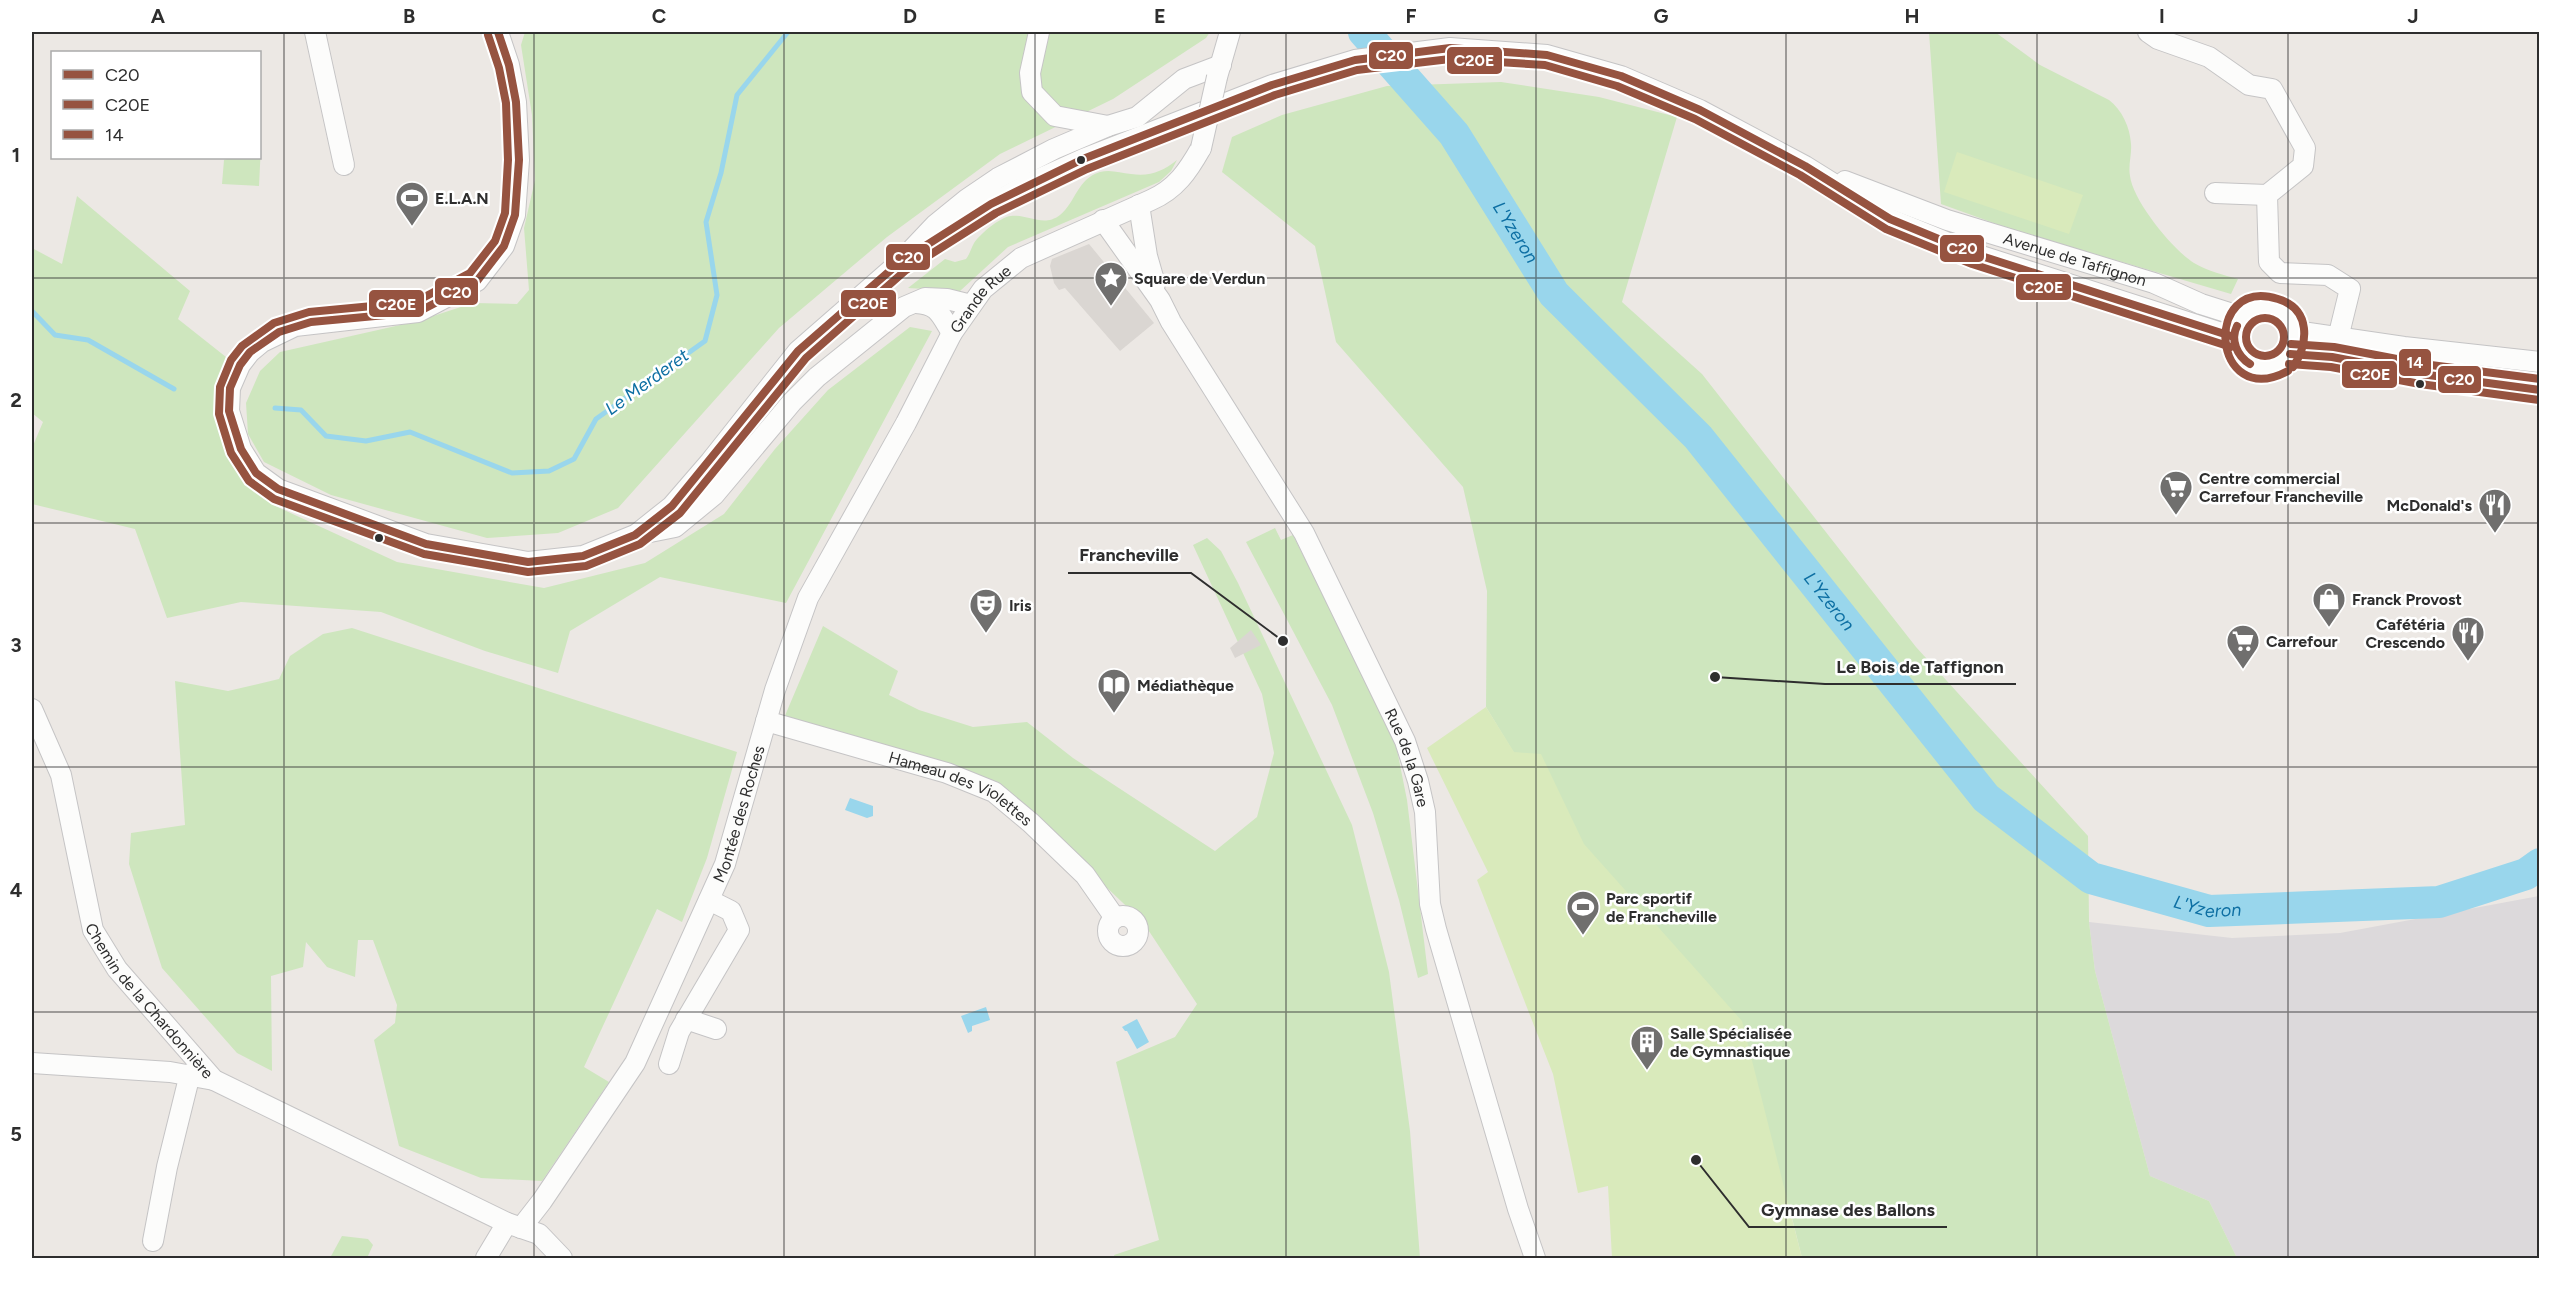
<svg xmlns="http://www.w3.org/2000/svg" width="2571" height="1290" font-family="Figtree,sans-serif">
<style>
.industrial{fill:#dcd9db}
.green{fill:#cee6be}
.pitch{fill:#d9eabb}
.plaza{fill:#dad6d2}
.water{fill:#99d6ec}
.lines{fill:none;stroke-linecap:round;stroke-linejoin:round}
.stream{stroke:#99d6ec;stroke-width:5}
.river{stroke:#99d6ec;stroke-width:32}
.minor-casing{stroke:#c5c4c5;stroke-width:22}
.minor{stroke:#fcfcfb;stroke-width:20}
.minor-bridge-casing{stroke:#c5c4c5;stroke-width:22;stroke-linecap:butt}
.minor-bridge{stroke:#fcfcfb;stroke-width:20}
.bus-1-casing{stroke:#fff;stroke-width:12}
.bus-2-casing{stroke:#fff;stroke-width:12}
.bus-3-casing{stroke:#fff;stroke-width:12}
.bus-1{stroke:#965340;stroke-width:8}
.bus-2{stroke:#965340;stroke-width:8}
.bus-3{stroke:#965340;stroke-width:8}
.grid{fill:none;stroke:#2e2e2e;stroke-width:1.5;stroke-opacity:0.55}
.bus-dot{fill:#2e2e2e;stroke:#fff;stroke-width:2}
.labels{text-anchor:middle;stroke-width:5;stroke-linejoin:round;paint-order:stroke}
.poi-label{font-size:16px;font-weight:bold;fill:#2e2e2e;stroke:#fff;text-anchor:start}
.street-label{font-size:16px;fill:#2e2e2e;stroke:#fff}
.water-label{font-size:18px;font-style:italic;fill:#0d6fa3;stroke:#fff}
.leader{fill:none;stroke:#2e2e2e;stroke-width:2}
.callout-dot{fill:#2e2e2e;stroke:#fff;stroke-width:2}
.callout-label{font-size:18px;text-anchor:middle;font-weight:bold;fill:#2e2e2e;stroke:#fff;stroke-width:5;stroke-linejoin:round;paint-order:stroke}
.line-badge{stroke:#fff;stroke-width:2}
.badge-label{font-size:16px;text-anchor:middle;font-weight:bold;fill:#fff}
.neatline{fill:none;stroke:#2e2e2e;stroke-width:2}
.grid-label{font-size:20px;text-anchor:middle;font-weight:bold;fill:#2e2e2e}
</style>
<rect width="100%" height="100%" fill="#ece8e4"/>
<polygon class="industrial" points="2539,896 2539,1258 2237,1258 2209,1201 2150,1176 2095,971 2089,922 2232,938 2340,933"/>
<g class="green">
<polygon points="525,32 1210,32 1206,38 1113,99 1000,154 887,237 779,328 618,508 558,533 487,538 331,495 264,462 248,434 246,403 260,371 280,352 418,321 473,303 517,304 529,290 524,228 535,180 532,115 521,45"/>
<path d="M1929,32h66l45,33 69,35c13,10 21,27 22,44 1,10 -3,21 -1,32 3,25 43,74 64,87 13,8 30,12 44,16l-7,15 -218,-64 -72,-26z"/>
<polygon points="1501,82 1599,97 1677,117 1622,302 1702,374 1916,647 2088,836 2089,922 2095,971 2150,1176 2209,1201 2237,1258 1802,1258 1789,1206 1486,707 1487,591 1463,487 1336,342 1315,246 1222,172 1232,137 1282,115 1387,86"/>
<polygon points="261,145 259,186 222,184 224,160 230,158 260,158"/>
<path d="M1177,160l-6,11 -12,11 -151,65 -48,44 -52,-3 37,-29 10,3 11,-3c4,-5 5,-11 8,-16 6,-9 26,-26 37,-27 18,-2 32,12 49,-1 16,-13 17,-36 40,-43 11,-3 20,1 31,2 19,3 32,-3 46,-14z"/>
<polygon points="77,196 190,291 178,319 226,357 221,421 227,455 271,504 397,562 544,588 645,563 724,514 775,449 828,390 910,327 932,331 786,603 660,577 570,631 558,673 485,651 381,612 241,602 167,618 135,529 32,504 32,448 43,422 32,413 32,248 62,264"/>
<polygon points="1275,528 1281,540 1293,535 1395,740 1407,800 1428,974 1418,978 1399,900 1373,813 1332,705 1246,542"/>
<polygon points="1207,538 1221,551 1238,583 1352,825 1389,972 1410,1131 1420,1258 1115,1258 1114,1255 1159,1240 1116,1062 1175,1037 1197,1004 1143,922 1000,786 784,718 823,626 898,671 889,695 919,710 973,727 1027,722 1073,758 1215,851 1257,817 1274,753 1262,694 1193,545"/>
<polygon points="352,628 737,752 707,858 682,922 657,909 584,1067 609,1082 542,1181 481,1178 399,1146 374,1040 395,1023 397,1005 373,940 358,940 355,977 327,967 306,942 303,967 271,976 272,1071 237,1053 162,968 129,864 131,833 185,825 175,681 228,691 279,679 290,656 323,634"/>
<polygon points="342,1236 368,1239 373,1245 367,1258 330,1258"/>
</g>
<g class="pitch">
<polygon points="1957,152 2083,195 2069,234 1944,192"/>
<polygon points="1486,707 1514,752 1541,754 1584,844 1742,1021 1802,1258 1612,1258 1608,1186 1578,1193 1553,1074 1477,880 1488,872 1427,748"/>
</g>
<g class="plaza">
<polygon points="1089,244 1154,323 1120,351 1065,288 1059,290 1054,283 1050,266 1052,259"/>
<polygon points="1251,630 1261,645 1235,658 1230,648"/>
</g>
<g class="water">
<polygon points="850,798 873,806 873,816 867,818 845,810"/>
<polygon points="986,1007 990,1020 972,1026 972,1031 968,1033 961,1016"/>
<polygon points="1137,1019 1149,1042 1137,1049 1127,1031 1125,1031 1122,1027"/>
</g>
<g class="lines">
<g class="stream">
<polyline points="32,311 55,335 88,340 174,389"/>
<polyline points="275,408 301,410 326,436 366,441 410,432 512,473 549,471 574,459 596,419 705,341 717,295 706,222 721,173 737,95 788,32"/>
</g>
<path class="river" id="s1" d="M1364,32l90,102 100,160 144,143 288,361 105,80 118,33 230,-9 87,-28 14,-10"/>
<g class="minor-casing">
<g id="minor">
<polyline points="315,32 344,165"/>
<polyline points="498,32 509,65 516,102 519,160 515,215 504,246 477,281 418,312 295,326 262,342 250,352 240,365 230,388 229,411 241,449 256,473 278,489 426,544 528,562 583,556 635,535 675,527 714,495 792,402 817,377 904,307 925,298 947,299 971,305"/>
<polyline points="1039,32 1030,73 1032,92 1055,116 1108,126"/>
<polyline points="2148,32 2158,39 2209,57 2249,85 2272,89 2305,148 2303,166 2267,195 2269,262 2280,273 2328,275 2350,289 2338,338"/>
<polyline points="1217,77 1230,32"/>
<path id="s2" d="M1845,181l102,39 207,63 47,21 41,13"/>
<polyline points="2215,193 2267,195"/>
<polyline points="1139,205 1147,256 1155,284"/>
<path id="s3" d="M1103,220l57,80 11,22 133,211 101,208 13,40 7,31 5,92 6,25 82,280 17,49"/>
<polyline points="900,262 991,204 1032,182 1083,159 1272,85 1355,60 1450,48 1547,55 1621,76 1700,110 1805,166 1890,219 1975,254 2234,337"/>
<path d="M916,303c23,1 25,13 36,30"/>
<circle cx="2265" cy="337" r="30"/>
<polyline points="2295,331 2404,347 2540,362"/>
<polyline points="2290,354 2332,357 2421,374 2540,390"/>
<polyline points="638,533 672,506 710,462 798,351 900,262 935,225 967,199 998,178 1054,149 1108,126 1137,117 1184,79 1221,65"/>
<path id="s4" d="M32,709l29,66 32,155 24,39 97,111 293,143 32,11 23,24"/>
<path id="s5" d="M766,721l181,52 47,19 37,31 54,52 30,43"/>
<circle cx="1123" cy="931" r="15"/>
<polyline points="686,1019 716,1029"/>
<polyline points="32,1063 170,1072 214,1080"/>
<polyline points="669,1064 679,1032 739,930 731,911 709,900"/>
<path id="s6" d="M521,1228l21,-27 93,-138 90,-199 50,-174 33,-92 98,-175 46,-90 31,-44 38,-31 130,-58c25,-11 37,-29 50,-52"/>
<polyline points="153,1241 167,1167 190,1074"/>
<polyline points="486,1258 507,1223"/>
</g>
</g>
<use href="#minor" class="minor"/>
<g class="minor-bridge-casing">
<polyline id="minor-bridge" points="1201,148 1217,77"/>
</g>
<use href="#minor-bridge" class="minor-bridge"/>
<g class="bus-1-casing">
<g id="bus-1">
<polyline points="498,32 509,65 516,102 519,160 515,215 504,246 477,281 418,312 311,322 279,332 250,352 240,365 230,388 229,411 241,449 256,473 278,489 426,544 528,562 583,556 635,535 672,506 798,351 900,262 991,204 1083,159 1272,85 1355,60 1450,48 1547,55 1621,76 1700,110 1805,166 1890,219 1975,254 2234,337"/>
<path d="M2237,326c-7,14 0,30 13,38"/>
<polyline points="2290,354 2332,357 2421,374 2540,390"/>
</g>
</g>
<g class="bus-2-casing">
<g id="bus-2">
<polyline points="488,35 499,68 506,103 508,160 505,213 495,241 470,273 415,302 309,312 274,323 242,346 231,360 220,387 219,414 231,453 249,481 274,499 424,554 528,572 586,566 640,544 680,513 806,358 906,270 996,213 1087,169 1275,95 1357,70 1450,59 1545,65 1617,86 1695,119 1800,175 1886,229 1972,264 2231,347"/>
<polyline points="2289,364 2331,367 2420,384 2539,400"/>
<path d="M2288,371c-77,41 -86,-96 -10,-72 33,10 31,44 15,68"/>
</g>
</g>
<g class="bus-3-casing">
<g id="bus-3">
<circle cx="2265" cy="337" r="19"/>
<polyline points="2291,344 2334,347 2423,364 2540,379"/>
</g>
</g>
<use href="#bus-1" class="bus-1"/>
<use href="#bus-2" class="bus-2"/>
<use href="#bus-3" class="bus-3"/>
</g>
<path class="grid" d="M284,32v1226M534,32v1226M784,32v1226M1035,32v1226M1286,32v1226M1536,32v1226M1786,32v1226M2037,32v1226M2288,32v1226M32,278h2508M32,523h2508M32,767h2508M32,1012h2508"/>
<defs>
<g id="stadium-pin" transform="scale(1.725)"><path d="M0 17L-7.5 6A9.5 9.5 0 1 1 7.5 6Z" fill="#706f6e" stroke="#fff"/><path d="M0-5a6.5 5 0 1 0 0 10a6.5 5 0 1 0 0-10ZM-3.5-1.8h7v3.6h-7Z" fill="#fff"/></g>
<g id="sight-pin" transform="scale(1.725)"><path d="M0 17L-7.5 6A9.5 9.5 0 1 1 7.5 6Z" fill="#706f6e" stroke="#fff"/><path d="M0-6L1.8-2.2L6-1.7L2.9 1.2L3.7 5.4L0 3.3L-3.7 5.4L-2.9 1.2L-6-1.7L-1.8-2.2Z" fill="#fff"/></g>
<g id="supermarket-pin" transform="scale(1.725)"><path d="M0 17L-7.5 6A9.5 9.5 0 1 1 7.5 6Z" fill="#706f6e" stroke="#fff"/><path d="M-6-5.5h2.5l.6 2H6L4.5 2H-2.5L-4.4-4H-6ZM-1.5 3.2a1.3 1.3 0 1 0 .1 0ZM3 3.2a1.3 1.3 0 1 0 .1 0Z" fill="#fff"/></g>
<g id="restaurant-pin" transform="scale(1.725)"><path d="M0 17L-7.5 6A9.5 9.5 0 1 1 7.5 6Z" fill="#706f6e" stroke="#fff"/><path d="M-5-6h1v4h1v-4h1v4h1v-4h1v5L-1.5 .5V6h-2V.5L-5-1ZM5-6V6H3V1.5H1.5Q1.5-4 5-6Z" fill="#fff"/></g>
<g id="shop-pin" transform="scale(1.725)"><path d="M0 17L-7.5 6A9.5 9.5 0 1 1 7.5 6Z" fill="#706f6e" stroke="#fff"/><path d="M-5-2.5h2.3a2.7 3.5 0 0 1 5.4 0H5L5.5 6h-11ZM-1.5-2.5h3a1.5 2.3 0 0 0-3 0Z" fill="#fff"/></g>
<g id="theatre-pin" transform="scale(1.725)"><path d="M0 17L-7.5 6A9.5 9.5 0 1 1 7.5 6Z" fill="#706f6e" stroke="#fff"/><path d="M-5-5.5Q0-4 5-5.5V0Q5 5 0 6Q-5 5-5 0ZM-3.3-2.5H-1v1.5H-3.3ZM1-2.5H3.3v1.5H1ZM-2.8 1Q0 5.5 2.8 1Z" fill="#fff"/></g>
<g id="library-pin" transform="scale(1.725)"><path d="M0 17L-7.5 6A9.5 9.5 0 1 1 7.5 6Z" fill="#706f6e" stroke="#fff"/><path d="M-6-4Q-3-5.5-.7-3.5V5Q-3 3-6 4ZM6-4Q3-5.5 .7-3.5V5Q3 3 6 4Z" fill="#fff"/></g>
<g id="building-pin" transform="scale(1.725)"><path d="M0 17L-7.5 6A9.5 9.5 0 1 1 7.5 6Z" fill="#706f6e" stroke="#fff"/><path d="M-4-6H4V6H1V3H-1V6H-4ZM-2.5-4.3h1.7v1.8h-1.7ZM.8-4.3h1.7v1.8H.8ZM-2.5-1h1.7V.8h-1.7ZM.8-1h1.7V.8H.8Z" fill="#fff"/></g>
</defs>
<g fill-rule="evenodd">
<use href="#stadium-pin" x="412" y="198"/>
<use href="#sight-pin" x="1111" y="278"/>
<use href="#supermarket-pin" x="2176" y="487"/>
<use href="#restaurant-pin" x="2495" y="505"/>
<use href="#shop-pin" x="2329" y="599"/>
<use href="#theatre-pin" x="986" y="605"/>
<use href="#restaurant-pin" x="2468" y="633"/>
<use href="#supermarket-pin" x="2243" y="641"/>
<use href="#library-pin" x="1114" y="685"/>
<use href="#stadium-pin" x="1583" y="907"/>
<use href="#building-pin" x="1647" y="1042"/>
</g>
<g class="bus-dot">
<circle cx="1081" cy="160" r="5"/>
<circle cx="2420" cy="384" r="5"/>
<circle cx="379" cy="538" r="5"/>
</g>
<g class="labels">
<g class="poi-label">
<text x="435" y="204">E.L.A.N</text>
<text x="1134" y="284">Square de Verdun</text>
<text x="2199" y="484">Centre commercial<tspan x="2199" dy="18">Carrefour Francheville</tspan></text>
<text x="2472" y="511" text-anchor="end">McDonald's</text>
<text x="2352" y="605">Franck Provost</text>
<text x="1009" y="611">Iris</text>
<text x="2445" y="630" text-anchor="end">Cafétéria<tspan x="2445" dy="18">Crescendo</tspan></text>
<text x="2266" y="647">Carrefour</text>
<text x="1137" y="691">Médiathèque</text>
<text x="1606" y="904">Parc sportif<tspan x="1606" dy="18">de Francheville</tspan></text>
<text x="1670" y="1039">Salle Spécialisée<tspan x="1670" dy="18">de Gymnastique</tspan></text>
</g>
<g class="street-label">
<text dy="6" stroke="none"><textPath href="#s2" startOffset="243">Avenue de Taffignon</textPath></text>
<text dy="6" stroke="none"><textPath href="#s6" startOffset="1044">Grande Rue</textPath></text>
<text dy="6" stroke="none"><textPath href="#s3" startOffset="620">Rue de la Gare</textPath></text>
<text dy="6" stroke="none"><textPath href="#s5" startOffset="207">Hameau des Violettes</textPath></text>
<text dy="6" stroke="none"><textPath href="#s6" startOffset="471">Montée des Roches</textPath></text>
<text dy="6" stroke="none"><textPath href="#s4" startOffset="321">Chemin de la Chardonnière</textPath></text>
</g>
<g class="water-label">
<text dy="6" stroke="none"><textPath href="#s1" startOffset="252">L'Yzeron</textPath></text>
<text transform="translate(647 382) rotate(-36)" y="6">Le Merderet</text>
<text dy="6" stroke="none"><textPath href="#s1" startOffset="738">L'Yzeron</textPath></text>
<text dy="6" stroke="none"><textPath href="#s1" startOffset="1242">L'Yzeron</textPath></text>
</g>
</g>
<path class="leader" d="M1283 641L1191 573H1068M1715 677L1825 684H2016M1696 1160L1749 1227H1947"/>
<g class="callout-dot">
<circle cx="1283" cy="641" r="6"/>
<circle cx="1715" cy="677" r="6"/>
<circle cx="1696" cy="1160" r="6"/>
</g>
<g class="callout-label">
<text x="1129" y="561">Francheville</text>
<text x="1920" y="673">Le Bois de Taffignon</text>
<text x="1848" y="1216">Gymnase des Ballons</text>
</g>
<g class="line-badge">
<rect x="1368" y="41" width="46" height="29" rx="6" fill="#965340"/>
<rect x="1446" y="46" width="57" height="29" rx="6" fill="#965340"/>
<rect x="1939" y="234" width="46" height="29" rx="6" fill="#965340"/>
<rect x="885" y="243" width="46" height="28" rx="6" fill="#965340"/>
<rect x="2015" y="273" width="57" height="28" rx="6" fill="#965340"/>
<rect x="434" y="277" width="45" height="29" rx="6" fill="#965340"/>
<rect x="840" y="289" width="57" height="29" rx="6" fill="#965340"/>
<rect x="368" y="289" width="57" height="29" rx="6" fill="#965340"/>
<rect x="2398" y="348" width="34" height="29" rx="6" fill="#965340"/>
<rect x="2341" y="360" width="57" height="29" rx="6" fill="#965340"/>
<rect x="2437" y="365" width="45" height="29" rx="6" fill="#965340"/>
</g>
<g class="badge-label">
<text x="1391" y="61">C20</text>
<text x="1474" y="66">C20E</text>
<text x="1962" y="254">C20</text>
<text x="908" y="263">C20</text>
<text x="2043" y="293">C20E</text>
<text x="456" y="298">C20</text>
<text x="868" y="309">C20E</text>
<text x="396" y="310">C20E</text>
<text x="2415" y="368">14</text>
<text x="2370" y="380">C20E</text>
<text x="2459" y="385">C20</text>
</g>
<rect width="2571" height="1290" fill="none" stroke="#ffffff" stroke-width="66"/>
<rect x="51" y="51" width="210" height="108" fill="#ffffff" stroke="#ababab" stroke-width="1.5"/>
<rect x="63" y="70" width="30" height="9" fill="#965340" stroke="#ababab" stroke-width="1.5"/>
<text x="105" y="81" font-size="18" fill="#2e2e2e">C20</text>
<rect x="63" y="100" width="30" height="9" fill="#965340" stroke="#ababab" stroke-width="1.5"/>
<text x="105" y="111" font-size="18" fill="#2e2e2e">C20E</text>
<rect x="63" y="130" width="30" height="9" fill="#965340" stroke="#ababab" stroke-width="1.5"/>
<text x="105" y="141" font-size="18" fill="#2e2e2e">14</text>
<rect x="33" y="33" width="2505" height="1224" class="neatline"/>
<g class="grid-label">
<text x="158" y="23">A</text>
<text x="409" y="23">B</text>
<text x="659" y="23">C</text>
<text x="910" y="23">D</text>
<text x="1160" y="23">E</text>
<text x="1411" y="23">F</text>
<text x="1661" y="23">G</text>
<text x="1912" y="23">H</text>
<text x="2162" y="23">I</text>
<text x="2413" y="23">J</text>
<text x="16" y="162">1</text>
<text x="16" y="407">2</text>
<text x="16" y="652">3</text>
<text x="16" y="897">4</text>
<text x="16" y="1141">5</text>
</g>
</svg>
